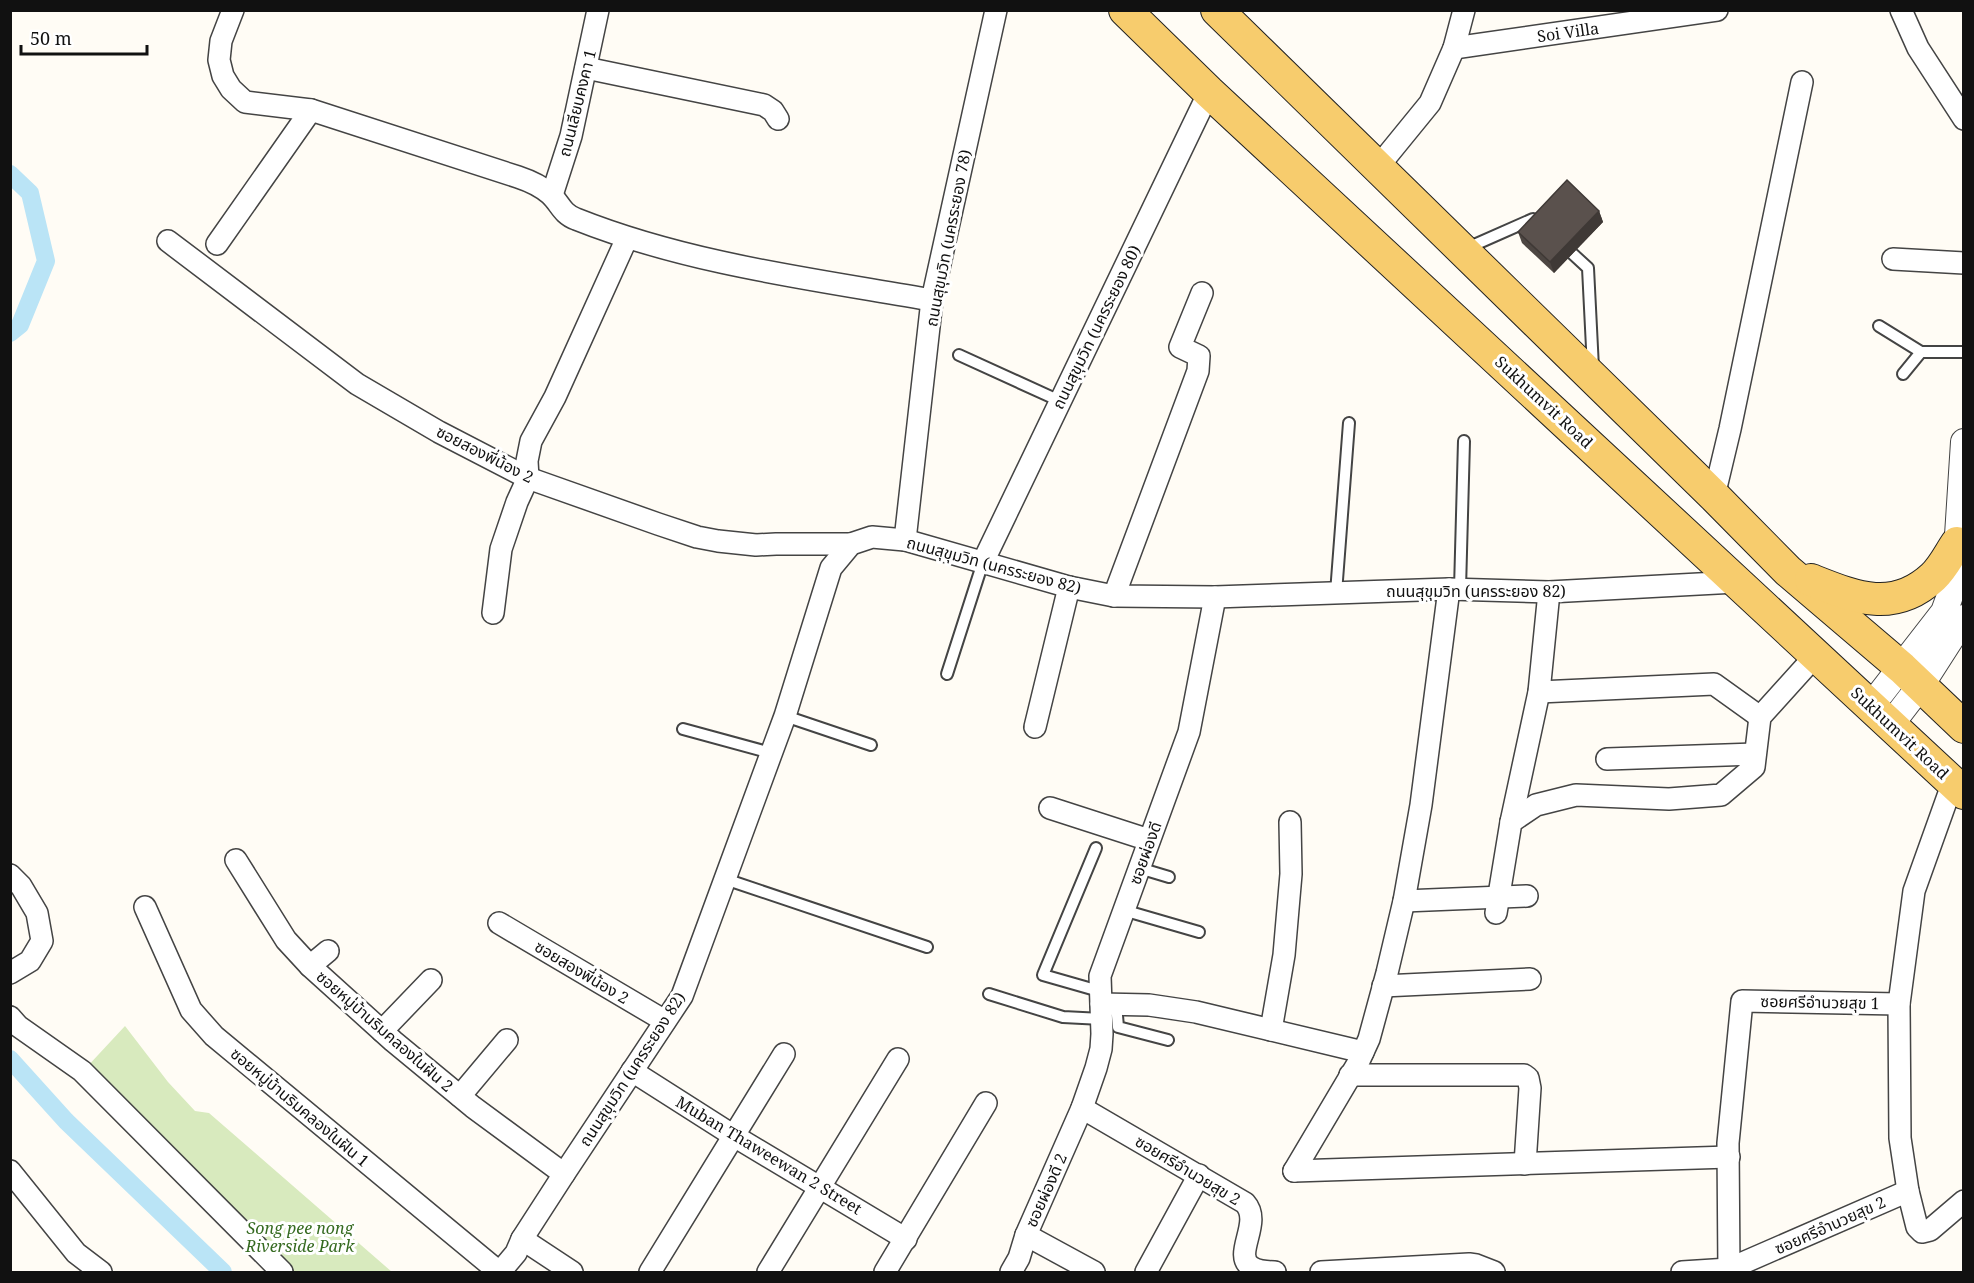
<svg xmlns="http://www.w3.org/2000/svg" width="1974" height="1283" font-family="'Noto Serif','Noto Sans Thai',serif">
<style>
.green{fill:#d8eabe}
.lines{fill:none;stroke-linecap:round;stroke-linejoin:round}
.canal{stroke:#bae4f6;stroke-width:18}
.service-casing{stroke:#444;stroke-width:14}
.minor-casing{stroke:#444;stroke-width:24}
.tertiary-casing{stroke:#444;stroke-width:28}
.primary-casing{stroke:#222;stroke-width:34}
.service{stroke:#fff;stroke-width:10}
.minor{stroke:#fff;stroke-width:21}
.tertiary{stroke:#fff;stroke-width:26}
.primary{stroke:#f7cc6d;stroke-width:32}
.wall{fill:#4d4642}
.shaded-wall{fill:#3f3936}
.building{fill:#5a514d;stroke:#3f3936;stroke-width:1.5}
.labels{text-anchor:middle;stroke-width:6;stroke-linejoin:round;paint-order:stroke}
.street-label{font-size:16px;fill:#111;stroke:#fff}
.park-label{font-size:16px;font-style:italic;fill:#356a20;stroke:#fff}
</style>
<rect width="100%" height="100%" fill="#fffcf5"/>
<polygon class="green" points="125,1026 168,1082 195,1111 209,1113 392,1272 286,1272 85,1069"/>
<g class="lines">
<g class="canal">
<polyline points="10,174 30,193 46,261 20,325 10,333"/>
<polyline points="10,1059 66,1121 223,1272"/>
</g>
<g class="service-casing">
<g id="service">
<polyline points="1563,245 1588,268 1593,368"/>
<polyline points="1465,249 1533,219 1537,223"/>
<polyline points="1879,326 1921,352 1964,352"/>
<polyline points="959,355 1060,401"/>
<polyline points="1903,374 1921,352"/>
<polyline points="1460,589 1464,441"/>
<polyline points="1336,593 1349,423"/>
<polyline points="947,674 983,562"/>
<polyline points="785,716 871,745"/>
<polyline points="683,729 771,753"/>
<polyline points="1096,848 1043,975 1099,991"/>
<polyline points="1139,868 1169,877"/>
<polyline points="725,879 927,947"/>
<polyline points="1123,910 1199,932"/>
<polyline points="989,994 1063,1017 1102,1019"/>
<polyline points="1116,1004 1118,1027 1168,1040"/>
</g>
</g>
<g class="minor-casing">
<g id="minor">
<path d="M233,10l-12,31 -2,19 4,16 8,13 14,13 66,8 207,67c12,4 23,9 32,17 10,9 12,20 26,25 113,45 236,60 356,81"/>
<polyline points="1901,10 1918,48 1964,119"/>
<polyline points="1454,48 1717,10"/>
<polyline points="586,68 764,105 773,111 778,119"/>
<polyline points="1377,168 1430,103 1454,48 1464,10"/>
<polyline points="552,195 571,136 598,10"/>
<polyline points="168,241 357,384 439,432 528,478 658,524 697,537 718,541 756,545 776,544 851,544"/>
<polyline points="217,244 311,110"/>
<polyline points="1893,259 1964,263"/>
<polyline points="1714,496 1730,429 1802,82"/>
<polyline points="905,540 932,300 996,10"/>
<polyline points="983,562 1209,92"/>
<polyline points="1114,596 1198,371 1199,356 1180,347 1202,293"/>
<polyline points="493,613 501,549 517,502 528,478 527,461 531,441 555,397 627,238"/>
<polyline points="1539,692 1714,684 1760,717"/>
<polyline points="1035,727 1069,587"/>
<polyline points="1607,759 1755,754"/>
<polyline points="1953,782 1914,891 1899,1004 1900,1138 1908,1191 1917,1227 1922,1232 1930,1230 1964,1201"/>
<polyline points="1050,808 1149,840"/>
<polyline points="1511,822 1539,692 1549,592"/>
<polyline points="236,860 286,940 310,966 393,1041 473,1107 564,1174"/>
<polyline points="10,875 21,886 37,913 42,941 30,961 10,973"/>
<polyline points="1404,901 1527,896"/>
<polyline points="145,907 191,1010 214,1036 499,1272"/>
<polyline points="1496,913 1511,822 1536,805 1576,795 1669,799 1721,795 1754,767 1760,717 1816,655"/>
<polyline points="499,923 665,1021"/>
<polyline points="310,966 328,951"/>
<polyline points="1383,986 1530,979"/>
<polyline points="1101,1004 1149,1005 1196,1012 1363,1052"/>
<polyline points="10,1017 18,1026 82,1071 282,1272"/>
<polyline points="1271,1030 1284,955 1291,874 1290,822"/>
<polyline points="382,1031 431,980"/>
<polyline points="632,1071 734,1136 906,1239"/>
<polyline points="1350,1075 1524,1075 1528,1078 1530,1088 1525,1164"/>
<polyline points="460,1096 507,1040"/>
<path d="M1082,1108l163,95c18,20 -13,51 6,64 6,4 17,5 24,5"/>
<polyline points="10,1171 76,1253 101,1272"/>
<polyline points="1294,1171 1358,1063 1369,1039 1387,973 1404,901 1421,805 1449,589"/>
<polyline points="1294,1171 1729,1157"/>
<polyline points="1026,1235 1094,1272"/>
<polyline points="522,1239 572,1272"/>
<polyline points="500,1272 516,1253 522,1239 564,1174 682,996 785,716 831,568 851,544 872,537 905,540 1069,587 1114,596 1215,597 1449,589 1549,592 1736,582"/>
<polyline points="650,1272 784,1054"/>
<polyline points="768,1272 898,1059"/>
<polyline points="885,1272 986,1103"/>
<polyline points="1011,1272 1019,1258 1026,1235 1082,1108 1096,1068 1101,1049 1102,1034 1100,976 1189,732 1215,597"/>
<polyline points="1146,1272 1199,1175"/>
<polyline points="1321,1272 1469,1264 1476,1265 1494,1272"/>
<polyline points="1682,1272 1729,1269 1908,1191"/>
<polyline points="1729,1272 1728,1143 1742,1001 1899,1004"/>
</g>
</g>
<g class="tertiary-casing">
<g id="tertiary">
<polyline points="1871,706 1944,612 1955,582 1964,442"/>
<polyline points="1891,724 1921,685 1964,618"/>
</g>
</g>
<g class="primary-casing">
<g id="primary">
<polyline points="1125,10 1209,92 1964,793"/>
<polyline points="1217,10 1714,496 1788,571 1902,668 1964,727"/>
<path d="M1811,580c43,17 82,34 122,-3 10,-9 17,-24 24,-34"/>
</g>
</g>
<use href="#service" class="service"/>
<use href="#minor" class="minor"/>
<use href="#tertiary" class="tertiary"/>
<use href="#primary" class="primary"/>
</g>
<polygon class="wall" points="1599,211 1603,222 1554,273 1522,243 1518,232"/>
<polygon class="shaded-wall" points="1599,211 1603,222 1554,273 1550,262"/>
<polygon class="building" points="1567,180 1599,211 1550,262 1518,232"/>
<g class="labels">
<g class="street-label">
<text transform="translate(1568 32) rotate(-8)" y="6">Soi Villa</text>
<text transform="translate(577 103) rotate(-76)" y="6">ถนนเลียบคงคา 1</text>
<text transform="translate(948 238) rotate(-79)" y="6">ถนนสุขุมวิท (นครระยอง 78)</text>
<text transform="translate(1096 327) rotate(-64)" y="6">ถนนสุขุมวิท (นครระยอง 80)</text>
<text transform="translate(1544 402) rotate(43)" y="6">Sukhumvit Road</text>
<text transform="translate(485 454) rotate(27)" y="6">ซอยสองพี่น้อง 2</text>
<text transform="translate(994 565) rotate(15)" y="6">ถนนสุขุมวิท (นครระยอง 82)</text>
<text x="1476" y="597">ถนนสุขุมวิท (นครระยอง 82)</text>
<text transform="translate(1900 733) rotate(43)" y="6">Sukhumvit Road</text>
<text transform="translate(1145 853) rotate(-70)" y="6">ซอยผ่องดี</text>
<text transform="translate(582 972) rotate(31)" y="6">ซอยสองพี่น้อง 2</text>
<text transform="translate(1820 1002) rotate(1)" y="6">ซอยศรีอำนวยสุข 1</text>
<text transform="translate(385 1031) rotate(41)" y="6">ซอยหมู่บ้านริมคลองในฝัน 2</text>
<text transform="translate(632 1069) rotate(-57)" y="6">ถนนสุขุมวิท (นครระยอง 82)</text>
<text transform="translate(300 1107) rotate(40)" y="6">ซอยหมู่บ้านริมคลองในฝัน 1</text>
<text transform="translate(769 1155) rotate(31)" y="6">Muban Thaweewan 2 Street</text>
<text transform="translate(1188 1170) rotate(31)" y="6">ซอยศรีอำนวยสุข 2</text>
<text transform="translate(1046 1190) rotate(-66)" y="6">ซอยผ่องดี 2</text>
<text transform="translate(1830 1225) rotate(-24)" y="6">ซอยศรีอำนวยสุข 2</text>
</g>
<g class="park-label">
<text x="300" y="1234">Song pee nong<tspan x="300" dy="18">Riverside Park</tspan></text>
</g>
</g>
<rect width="1974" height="1283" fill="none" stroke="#111111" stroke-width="24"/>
<path d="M21 45v9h126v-9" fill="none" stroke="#111111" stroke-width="3"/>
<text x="30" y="45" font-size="18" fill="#111111" stroke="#ffffff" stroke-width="4.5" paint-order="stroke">50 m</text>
</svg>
